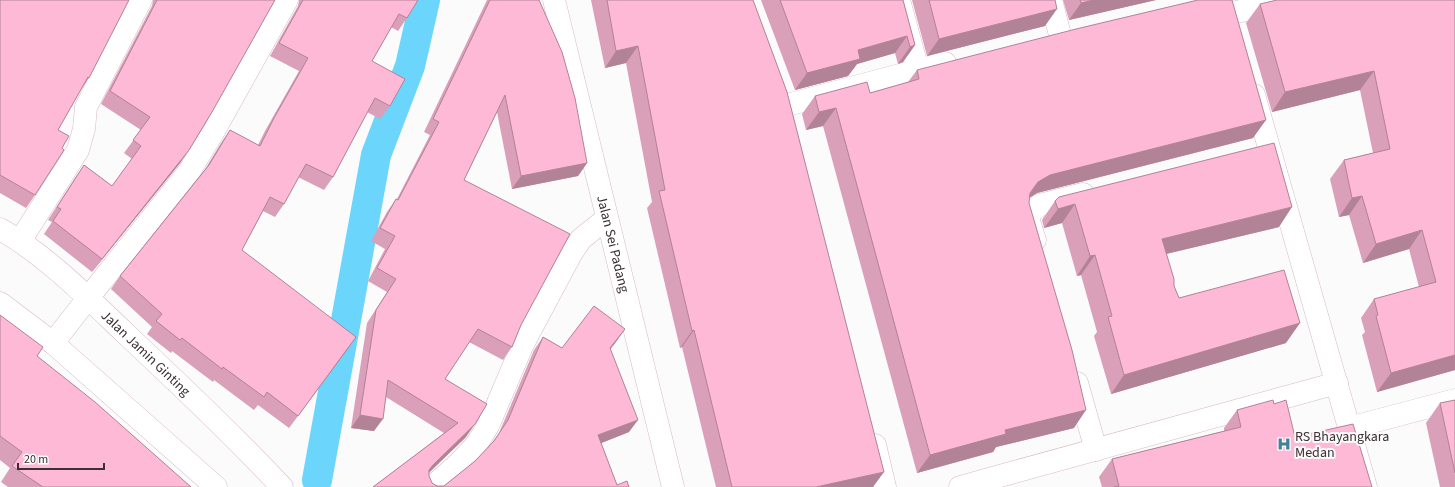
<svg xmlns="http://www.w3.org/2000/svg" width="1455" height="487" font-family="'Source Sans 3',sans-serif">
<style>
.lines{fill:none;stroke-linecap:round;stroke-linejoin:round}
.canal{stroke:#6cd5fb;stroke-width:30}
.minor-casing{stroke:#d9b8c6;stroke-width:23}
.major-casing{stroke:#d9b8c6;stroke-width:23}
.minor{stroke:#fff;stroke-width:22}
.major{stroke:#fff;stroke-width:22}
.wall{fill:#da9fb9}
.shaded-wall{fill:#b28296}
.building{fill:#feb9d7;stroke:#b28296}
.labels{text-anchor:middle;stroke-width:4;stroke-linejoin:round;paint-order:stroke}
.street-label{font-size:14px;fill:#3c2f35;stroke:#fbfbfb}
.poi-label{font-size:14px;fill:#3c2f35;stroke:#fbfbfb;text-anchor:start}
</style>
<rect width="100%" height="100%" fill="#fbfbfb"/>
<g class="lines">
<polyline class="canal" points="317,480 376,155 410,66 425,0"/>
<g class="minor-casing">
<g id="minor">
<path id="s1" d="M554,0l119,487"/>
<polyline points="899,0 918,70"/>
<polyline points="1051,0 1060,35"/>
<polyline points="1231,13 1295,0"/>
<polyline points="1254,95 1366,487"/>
<polyline points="787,105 945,63"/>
<polyline points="1035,240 1028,218 1033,210 1040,205 1083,194"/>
<polyline points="20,241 78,150 84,129 86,107 141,0"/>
<polyline points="88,298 190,170 214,131 287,0"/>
<polyline points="1077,383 1096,450"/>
<polyline points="1349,428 1455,400"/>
<polyline points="875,445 885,487"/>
<polyline points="432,487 457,465 476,445 488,426 523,344 571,254 581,239 606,219"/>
<polyline points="960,487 1337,383"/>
</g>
</g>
<g class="major-casing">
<g id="major">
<path id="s2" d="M0,229c47,27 87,68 126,105 53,50 106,100 156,153"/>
<polyline points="0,303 53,343 216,487"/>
<polyline points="53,343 88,298"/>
</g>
</g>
<use href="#minor" class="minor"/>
<use href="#major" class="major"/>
</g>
<g class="wall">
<polygon points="0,0 89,78 80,91 58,130 35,195 26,208 0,193"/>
<polygon points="153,0 275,0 180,163 92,272 44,234 52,222 48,220 75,178 84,165 112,186 132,159 124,153 141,130 101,104 152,6"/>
<polygon points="299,0 418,0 407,18 398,31 391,27 372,61 390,106 380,119 367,112 333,177 324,190 298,177 284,204 275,217 263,211 242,250 347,350 289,428 258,405 254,410 214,380 213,382 172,351 171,353 147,334 152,327 111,289 120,276 204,171 221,143 230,130 258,145 265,131 299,71 270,56 298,6"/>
<polygon points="487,0 539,0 587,163 578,176 512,189 497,112 464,180 521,325 512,347 503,360 469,342 445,379 466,437 429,473 429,476 432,483 437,486 444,486 475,461 492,443 499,433 534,350 543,337 562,348 625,329 610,349 629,432 601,443 617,485 629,487 373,487 444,433 386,397 374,431 351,428 367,323 387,292 368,281 385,249 371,241 387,212 396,199 397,199 430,135 424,132"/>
<polygon points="591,0 753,0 873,487 716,487 682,347 680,348 647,208 652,202 626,63 605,68"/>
<polygon points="761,0 903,0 915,45 903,62 898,64 895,53 857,64 848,76 795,90"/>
<polygon points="912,0 1055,0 1045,26 927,56"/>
<polygon points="1063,0 1156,0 1069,20"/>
<polygon points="1455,0 1455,370 1377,392 1362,335 1365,332 1361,318 1374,299 1419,287 1409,249 1363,263 1349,215 1339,217 1330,179 1344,160 1373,153 1360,90 1272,112 1246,23 1260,4"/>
<polygon points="917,70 1253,138 1037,193 1029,198 1029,203 1074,428 996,447 993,452 917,473 823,126 806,130 802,114 815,96 870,93 908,82"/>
<polygon points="1055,201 1279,227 1166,254 1174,286 1179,298 1286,343 1111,394 1094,336 1097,332 1081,275 1077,276 1062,223 1044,228 1042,220"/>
<polygon points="0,315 37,356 191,487 8,487 1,482 10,468 0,460"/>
<polygon points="1455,400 1455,487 1440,487 1426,423 1440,403"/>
<polygon points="1274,404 1295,437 1372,487 1102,487 1099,477 1112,459 1224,431 1224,428 1237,410"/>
</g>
<g class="shaded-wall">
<polygon points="1094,0 1156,0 1069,20 1081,3"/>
<polygon points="1057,9 1045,26 927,56 939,39"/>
<polygon points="907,36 895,53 857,64 848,76 795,90 807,73 858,50"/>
<polygon points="915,45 903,62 898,64 910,47"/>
<polygon points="638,46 626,63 605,68 616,51"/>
<polygon points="1374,71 1360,90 1272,112 1285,92"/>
<polygon points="836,108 823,126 806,130 819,112"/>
<polygon points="1266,120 1253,138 1037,193 1026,200 1038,182 1050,175"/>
<polygon points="189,150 180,163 92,272 102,259"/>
<polygon points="587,163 578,176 512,189 521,176"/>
<polygon points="1362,196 1349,215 1339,217 1352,198"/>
<polygon points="1075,204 1062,223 1044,228 1058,209"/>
<polygon points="1292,207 1279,227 1149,258 1162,239"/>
<polygon points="1422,230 1409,249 1363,263 1376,244"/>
<polygon points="1095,255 1081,275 1077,276 1090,256"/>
<polygon points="1300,323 1286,343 1111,394 1124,375"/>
<polygon points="625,329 616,342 601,361 610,348"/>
<polygon points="694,330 682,347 680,348 692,331"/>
<polygon points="356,337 347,350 289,428 298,416"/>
<polygon points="1455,355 1455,370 1377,392 1391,373"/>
<polygon points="1086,410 1074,428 996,447 993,452 917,473 930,455 1005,430"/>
<polygon points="360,415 383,419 374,431 351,428"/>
<polygon points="638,420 629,432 589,448 598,435"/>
<polygon points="475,424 466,437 423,478 433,465"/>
<polygon points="884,472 873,487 816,487"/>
</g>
<g class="building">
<polygon points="0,0 129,0 89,78 88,77 58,130 69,136 62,148 64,150 35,195 0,175"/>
<polygon points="157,0 275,0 212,112 189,150 102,259 53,221 61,209 57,207 84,165 112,186 141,146 133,140 150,117 110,91"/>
<polygon points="303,0 418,0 407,18 399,14 372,61 405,79 390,106 375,98 333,177 306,164 284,204 270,197 242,250 356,337 298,416 267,392 264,397 223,367 222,369 182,338 180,340 156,321 162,314 120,276 209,165 230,130 260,146 274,118 308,58 279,43"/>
<polygon points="490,0 539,0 562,52 575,98 587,163 521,176 505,95 464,180 570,234 521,325 512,347 478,329 445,379 487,404 475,424 433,465 429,470 429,476 432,483 437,486 444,486 475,461 494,441 508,420 543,337 562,348 594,306 625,329 610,348 638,420 598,435 617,485 627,481 629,487 373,487 458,423 388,380 383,419 360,415 376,310 396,279 377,268 395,236 380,228 396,199 398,200 439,122 433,119"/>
<polygon points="607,0 753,0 787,92 884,472 816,487 732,487 694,330 692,331 659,191 665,190 638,46 616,51"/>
<polygon points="780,0 903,0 915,45 910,47 907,36 858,50 860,59 807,73"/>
<polygon points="929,0 1055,0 1057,9 939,39"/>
<polygon points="1080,0 1094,0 1081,3"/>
<polygon points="1198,0 1232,0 1266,120 1050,175 1038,182 1030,193 1029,203 1072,350 1086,410 1005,430 1006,434 930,455 836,108 819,112 815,96 867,82 870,93 919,79 917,70 1076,29"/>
<polygon points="1277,0 1455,0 1455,355 1391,373 1376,316 1378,315 1374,299 1436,282 1422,230 1376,244 1362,196 1352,198 1344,160 1390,149 1374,71 1285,92 1260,4"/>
<polygon points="1274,143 1292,207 1162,239 1174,279 1174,286 1179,298 1284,270 1300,323 1124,375 1108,317 1112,316 1095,255 1090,256 1075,204 1058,209 1055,201 1059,197"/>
<polygon points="0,315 43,347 37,356 95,402 191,487 43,487 12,466 22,452 0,436"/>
<polygon points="1273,400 1274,404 1286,400 1295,437 1353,424 1372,487 1114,487 1119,486 1112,459 1241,427 1237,410"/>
<polygon points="1455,400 1455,473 1440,403"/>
</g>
<defs>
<g id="hospital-bare" transform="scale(1.08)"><path d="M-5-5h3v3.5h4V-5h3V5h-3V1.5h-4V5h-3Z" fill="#438197" stroke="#fbfbfb" stroke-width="2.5" paint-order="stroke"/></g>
</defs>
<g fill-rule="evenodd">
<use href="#hospital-bare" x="1284" y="444"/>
</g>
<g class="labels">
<g class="street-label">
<text dy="5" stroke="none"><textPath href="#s1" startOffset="251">Jalan Sei Padang</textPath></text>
<text dy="5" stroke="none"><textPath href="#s2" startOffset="192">Jalan Jamin Ginting</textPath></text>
</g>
<g class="poi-label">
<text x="1295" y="441">RS Bhayangkara<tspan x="1295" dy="16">Medan</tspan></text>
</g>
</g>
<path d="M18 463v6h86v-6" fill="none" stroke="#3c2f35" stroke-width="2"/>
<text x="24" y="463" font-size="12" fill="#3c2f35" stroke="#fbfbfb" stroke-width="3" paint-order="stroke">20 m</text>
</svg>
